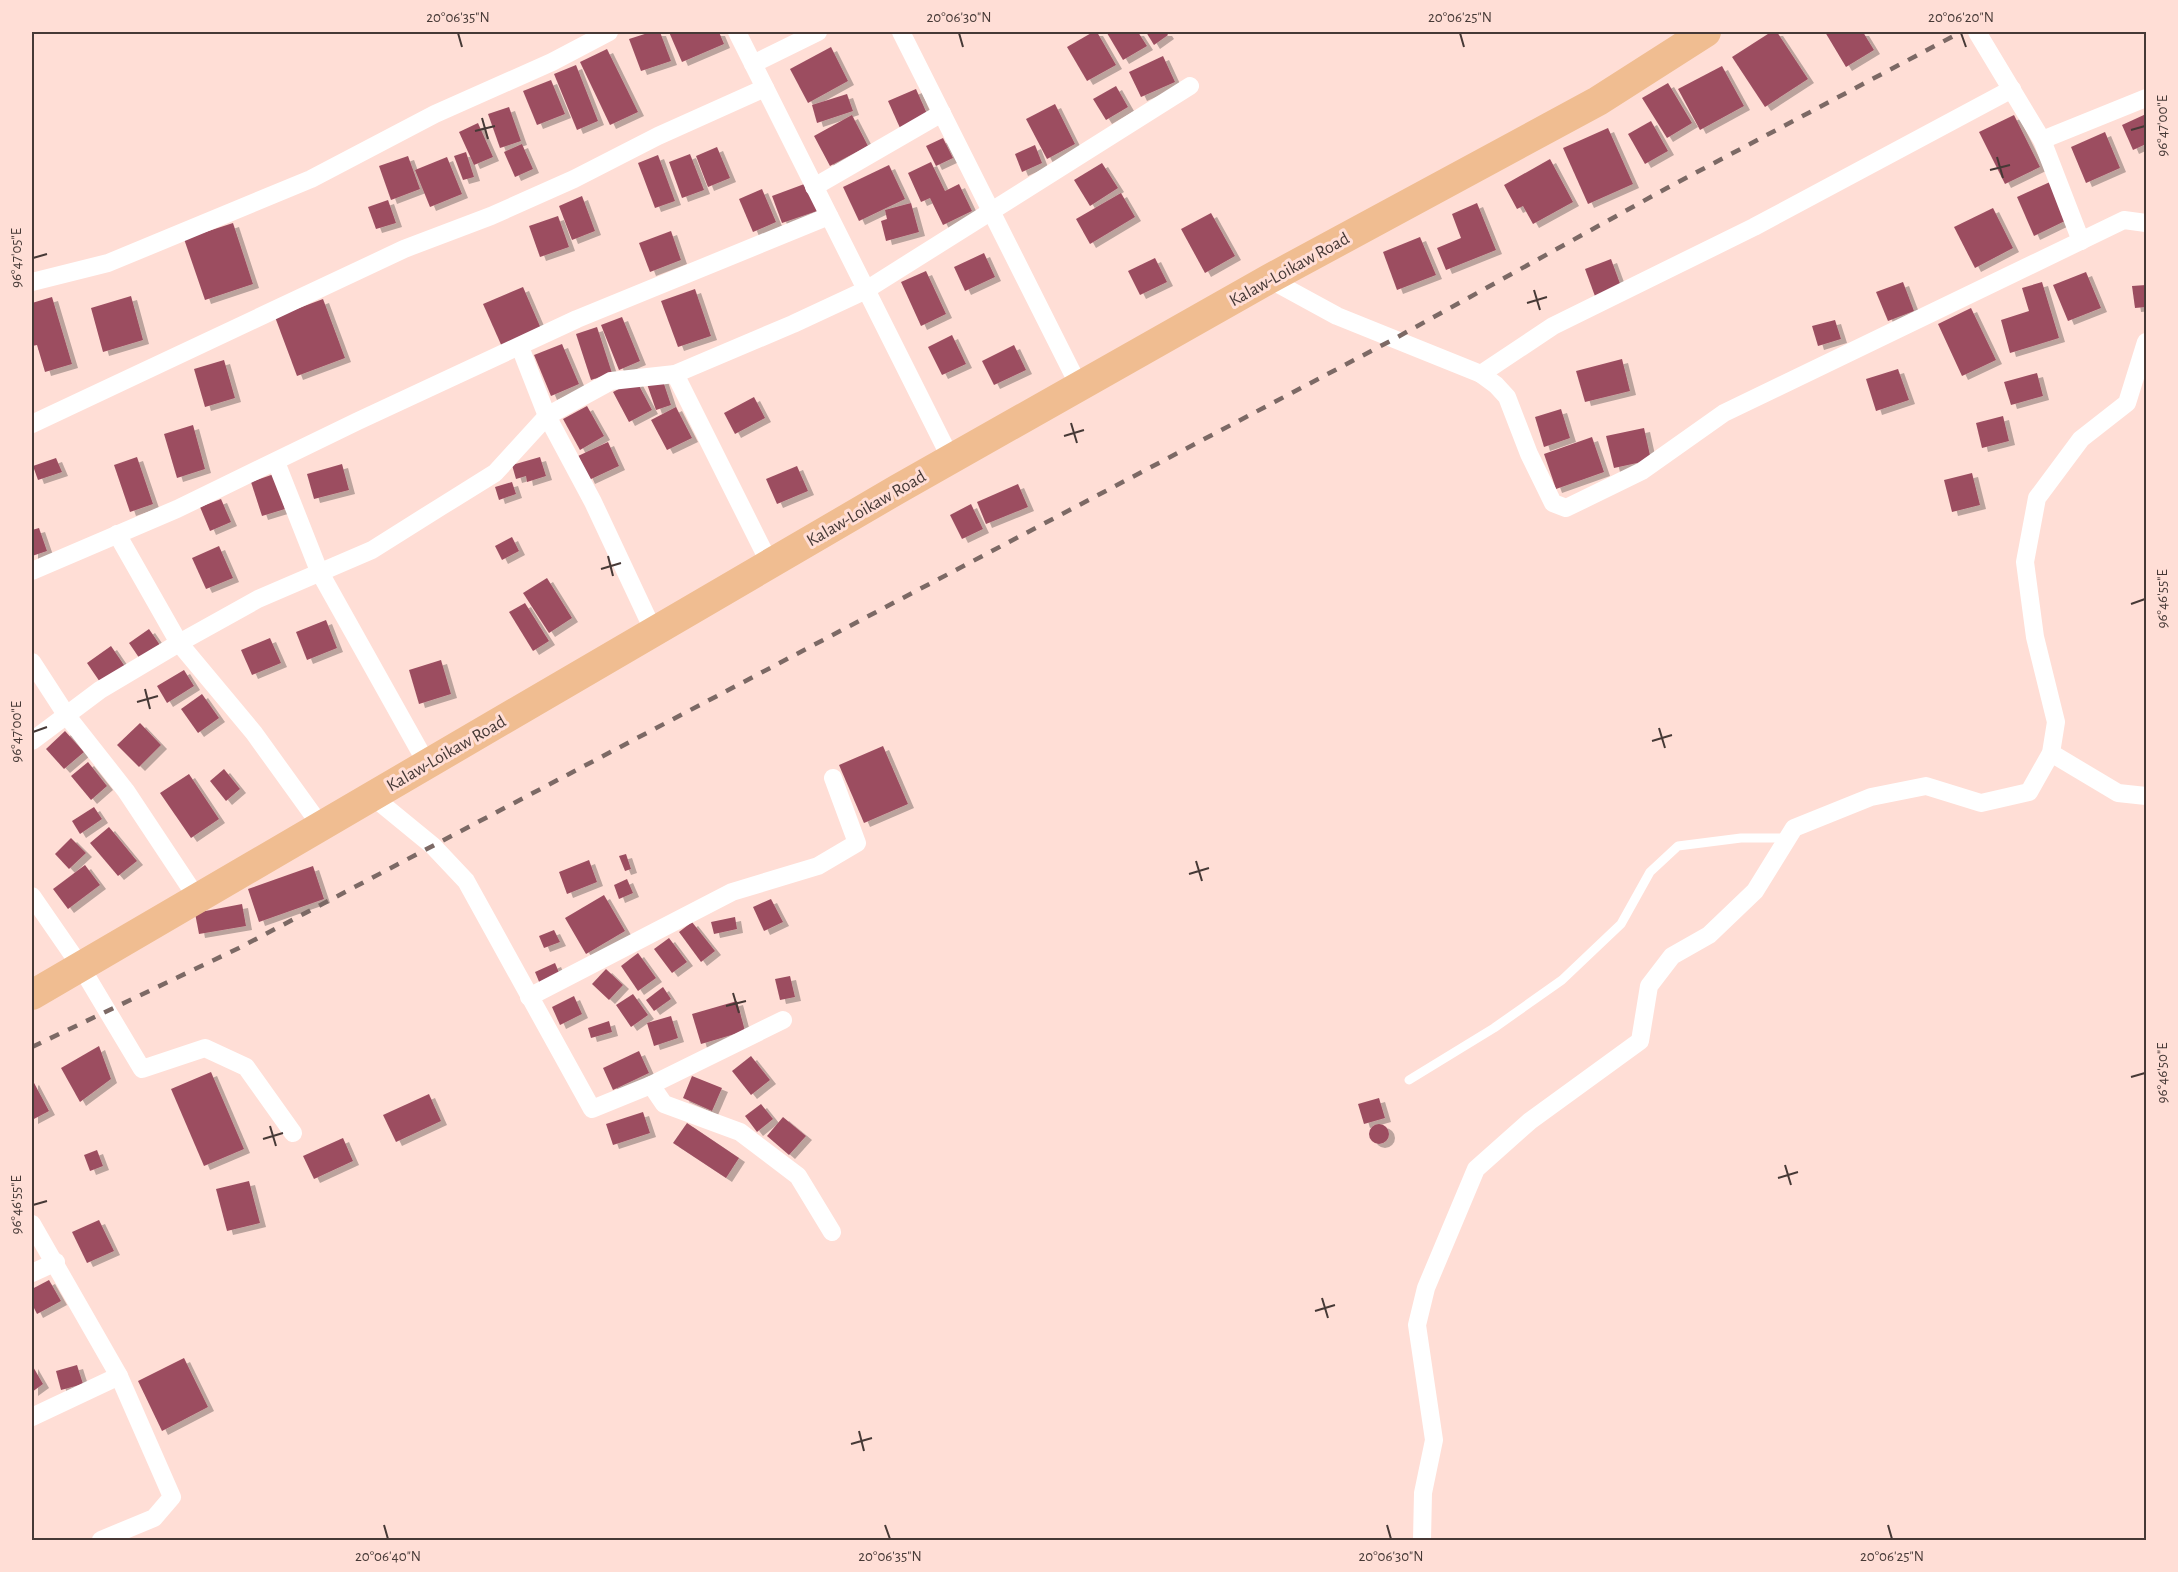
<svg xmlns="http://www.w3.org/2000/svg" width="2178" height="1572" font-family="'Alegreya Sans',sans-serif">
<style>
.building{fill:#9c4e61;filter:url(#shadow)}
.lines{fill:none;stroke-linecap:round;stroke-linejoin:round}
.lane{stroke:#fff;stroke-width:9}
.street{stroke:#fff;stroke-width:18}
.primary{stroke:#f0bd91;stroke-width:30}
.rail{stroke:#7c6965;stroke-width:4.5;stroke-dasharray:10 10;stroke-linecap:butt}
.ticks{fill:none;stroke:#463936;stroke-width:2}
.labels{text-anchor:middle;stroke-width:6;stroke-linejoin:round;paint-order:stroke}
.street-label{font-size:18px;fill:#463936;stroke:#ffded6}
.neatline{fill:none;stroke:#463936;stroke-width:2}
.ticks-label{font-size:15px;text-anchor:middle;fill:#463936}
</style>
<defs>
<filter id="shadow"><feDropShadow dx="6" dy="4" stdDeviation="0" flood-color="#0004"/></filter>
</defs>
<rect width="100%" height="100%" fill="#ffded6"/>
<g class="building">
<polygon points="651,32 660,32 671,61 641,71 629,39"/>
<polygon points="669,32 719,32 724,44 682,62"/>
<polygon points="1093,32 1097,32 1116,65 1087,81 1067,47"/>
<polygon points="1138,32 1147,46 1123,60 1107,33"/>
<polygon points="1146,32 1166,32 1168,35 1154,45"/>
<polygon points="1771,32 1777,32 1808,79 1765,107 1732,57"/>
<polygon points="1825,32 1863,32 1874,50 1846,67"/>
<polygon points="831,47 848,81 808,103 790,69"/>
<polygon points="607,49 638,112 610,125 580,62"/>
<polygon points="1163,56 1175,82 1141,97 1129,72"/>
<polygon points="576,65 598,121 577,130 554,74"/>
<polygon points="1722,66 1744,106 1700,130 1678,89"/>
<polygon points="551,80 565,114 537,125 523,91"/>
<polygon points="1668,83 1692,123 1667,138 1642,98"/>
<polygon points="1116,86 1128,107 1106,120 1093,99"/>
<polygon points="916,89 928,116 900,128 888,101"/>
<polygon points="847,94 853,111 817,123 812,105"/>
<polygon points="1055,104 1075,144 1047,159 1026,119"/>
<polygon points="509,107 521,141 500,148 488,114"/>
<polygon points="2146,114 2146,144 2133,150 2122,125"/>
<polygon points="852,115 868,146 830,166 814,136"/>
<polygon points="2014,115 2040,167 2005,184 1979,132"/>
<polygon points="1651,121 1668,151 1645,164 1628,134"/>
<polygon points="478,123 493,157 474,165 459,132"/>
<polygon points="1608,128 1633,184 1588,204 1563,148"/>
<polygon points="2105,132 2120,168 2086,183 2071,147"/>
<polygon points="943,138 953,158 936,166 926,146"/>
<polygon points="522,144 533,169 515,177 504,152"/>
<polygon points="1035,145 1042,163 1022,172 1015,154"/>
<polygon points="717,147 730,178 708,187 696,156"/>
<polygon points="466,152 474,177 463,180 454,156"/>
<polygon points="690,154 704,190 682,198 669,162"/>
<polygon points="658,155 675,201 655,208 638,163"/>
<polygon points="408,156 420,189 391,200 379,166"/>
<polygon points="447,157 462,194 430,207 415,170"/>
<polygon points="1550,159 1573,202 1533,224 1523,206 1517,209 1504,185"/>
<polygon points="931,162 945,191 959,184 972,211 943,225 930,198 921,202 908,173"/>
<polygon points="1102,163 1118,188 1090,206 1074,180"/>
<polygon points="889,165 905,199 859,221 843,187"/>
<polygon points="2050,182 2067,220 2034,236 2017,197"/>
<polygon points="807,183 817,211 782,223 772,196"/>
<polygon points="762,189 776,222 753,232 739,199"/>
<polygon points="1121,193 1135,217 1090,244 1076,219"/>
<polygon points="582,196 595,231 572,240 559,206"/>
<polygon points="388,200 396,223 376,229 368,207"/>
<polygon points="911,203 919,232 886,241 881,221 887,219 885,210"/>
<polygon points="1477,203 1496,250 1446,270 1437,248 1461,238 1452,214"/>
<polygon points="1993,208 2013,248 1975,268 1954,227"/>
<polygon points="1211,213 1235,256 1205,273 1181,229"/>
<polygon points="558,216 569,247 540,257 529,226"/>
<polygon points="233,223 253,284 205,300 184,239"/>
<polygon points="671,231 681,260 650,272 639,243"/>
<polygon points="1420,237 1436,275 1397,290 1383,252"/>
<polygon points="984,253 995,277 965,291 954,267"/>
<polygon points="1155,258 1167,282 1140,295 1128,271"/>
<polygon points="1611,259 1622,289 1596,299 1585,269"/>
<polygon points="926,271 946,314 921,326 901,282"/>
<polygon points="2086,272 2101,308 2068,321 2053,285"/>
<polygon points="1903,282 1914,311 1888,321 1876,292"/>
<polygon points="2042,282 2059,338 2010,353 2001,320 2029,311 2022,288"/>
<polygon points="2146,285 2146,307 2135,308 2132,286"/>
<polygon points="523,287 542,331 503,349 483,304"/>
<polygon points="695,289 711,336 678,347 661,301"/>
<polygon points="131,296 143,340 103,352 91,308"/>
<polygon points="52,297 72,364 45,372 37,345 32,346 32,303"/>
<polygon points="323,299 345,358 297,376 275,317"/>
<polygon points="1971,308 1996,360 1962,376 1938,324"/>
<polygon points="622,317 640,361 619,370 601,325"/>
<polygon points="1835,320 1841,339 1818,346 1812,326"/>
<polygon points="597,327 612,373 591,380 576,334"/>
<polygon points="952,335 966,364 942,375 928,347"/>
<polygon points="562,344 579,384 551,396 534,355"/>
<polygon points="1014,345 1026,370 994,385 982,361"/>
<polygon points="1622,359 1630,391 1585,402 1576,371"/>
<polygon points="224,360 235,398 205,407 194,369"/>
<polygon points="1898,369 1909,400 1876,411 1866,379"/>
<polygon points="2037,373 2043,396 2011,405 2004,382"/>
<polygon points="662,378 671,405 656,410 647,384"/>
<polygon points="636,380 652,410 629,422 613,392"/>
<polygon points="754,397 765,418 735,434 724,413"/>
<polygon points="587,406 604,436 580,450 563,419"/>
<polygon points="676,407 692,438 667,450 651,420"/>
<polygon points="1561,409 1570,438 1544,447 1535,417"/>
<polygon points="2003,416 2009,441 1982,448 1976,423"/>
<polygon points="193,425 205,469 177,478 164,434"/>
<polygon points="1644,428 1651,460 1614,468 1606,436"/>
<polygon points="1592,437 1604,472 1556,489 1544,454"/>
<polygon points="608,442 619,466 589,480 578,456"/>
<polygon points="137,457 153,504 130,512 114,465"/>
<polygon points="540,457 546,476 527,482 526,476 516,479 512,465"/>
<polygon points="56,458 62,472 38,480 33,466"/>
<polygon points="342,464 349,490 314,499 307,474"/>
<polygon points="797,466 808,491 777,504 766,479"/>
<polygon points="1972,473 1980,505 1952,512 1944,480"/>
<polygon points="274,474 285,509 262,516 251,482"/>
<polygon points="512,482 516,494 499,500 495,487"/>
<polygon points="1018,484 1028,507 986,524 977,502"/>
<polygon points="221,499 231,522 210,531 200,507"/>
<polygon points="971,504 983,529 962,539 950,515"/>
<polygon points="39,528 47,551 32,556 32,530"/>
<polygon points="512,537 519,551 502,560 495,546"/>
<polygon points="219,546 233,578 206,589 192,558"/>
<polygon points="547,578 572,618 549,633 523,593"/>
<polygon points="525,603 549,641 533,651 509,612"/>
<polygon points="326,620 337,648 307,660 296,632"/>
<polygon points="149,629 162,648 142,662 129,643"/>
<polygon points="270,638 281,663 252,675 241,650"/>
<polygon points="111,646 126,668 102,685 87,663"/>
<polygon points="441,660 451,694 419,704 409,670"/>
<polygon points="184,670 194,686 167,703 157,686"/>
<polygon points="202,694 219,718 198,733 181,709"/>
<polygon points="140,723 161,745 139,767 117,745"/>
<polygon points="65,731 84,752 64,769 46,749"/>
<polygon points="883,746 908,804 864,823 839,765"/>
<polygon points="88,762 107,786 91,800 71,776"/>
<polygon points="224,769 240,789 226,801 210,781"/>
<polygon points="189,774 219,819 191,838 160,793"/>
<polygon points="94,807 102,819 80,834 72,821"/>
<polygon points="109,827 137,861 118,876 90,843"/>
<polygon points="71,838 86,853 69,869 55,854"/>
<polygon points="626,854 631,869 625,871 619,856"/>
<polygon points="589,860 597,882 567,894 559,872"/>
<polygon points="85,865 100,885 68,909 53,889"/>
<polygon points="313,866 324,899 259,922 248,889"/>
<polygon points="627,879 633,893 619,899 614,885"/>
<polygon points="604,895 625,931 586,954 565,918"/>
<polygon points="771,899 783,922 764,931 753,907"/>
<polygon points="242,904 246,926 199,934 195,913"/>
<polygon points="735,917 737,929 714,934 711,922"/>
<polygon points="692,922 715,951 701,962 679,932"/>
<polygon points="554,930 560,942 544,948 539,936"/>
<polygon points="669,938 687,962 672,973 654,949"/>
<polygon points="638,953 656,978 638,991 621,966"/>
<polygon points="555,963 560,975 540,984 535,972"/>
<polygon points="606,969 623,985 609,1000 592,984"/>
<polygon points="790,976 795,997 780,1000 775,979"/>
<polygon points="663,987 671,999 654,1011 646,1000"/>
<polygon points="633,994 648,1015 631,1027 616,1005"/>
<polygon points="574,996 582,1014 560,1025 552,1007"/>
<polygon points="737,1001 745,1031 701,1044 692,1014"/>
<polygon points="671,1016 678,1038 654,1046 647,1023"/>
<polygon points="609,1021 612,1032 591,1038 588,1028"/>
<polygon points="99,1046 111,1079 80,1102 61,1068"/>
<polygon points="639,1051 649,1073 613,1090 603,1068"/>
<polygon points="751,1056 770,1080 751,1095 732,1071"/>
<polygon points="211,1072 244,1149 204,1166 171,1089"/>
<polygon points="692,1076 722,1088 712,1111 683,1098"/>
<polygon points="33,1081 49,1111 32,1120 32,1082"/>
<polygon points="429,1094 441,1121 396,1142 383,1115"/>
<polygon points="1379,1098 1385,1118 1364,1124 1358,1104"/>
<polygon points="761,1104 773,1119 757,1132 745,1116"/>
<polygon points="643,1112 650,1133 613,1145 606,1124"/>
<polygon points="783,1117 806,1136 789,1155 767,1136"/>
<polygon points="687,1123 739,1158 726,1178 673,1143"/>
<circle cx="1379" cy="1134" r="10"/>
<polygon points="343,1138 353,1161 314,1179 303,1156"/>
<polygon points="97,1150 103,1166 90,1171 84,1155"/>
<polygon points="249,1181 260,1223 227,1231 216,1189"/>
<polygon points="99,1220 114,1251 87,1263 72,1232"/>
<polygon points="49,1280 61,1301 37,1314 32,1304 32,1289"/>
<polygon points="184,1358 208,1407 162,1431 138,1381"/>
<polygon points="32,1365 43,1384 32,1392"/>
<polygon points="77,1365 83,1384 61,1390 56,1371"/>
</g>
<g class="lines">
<polyline class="lane" points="1409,1080 1494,1028 1562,980 1621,924 1650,872 1678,846 1741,838 1788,838"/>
<g class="street">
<polyline points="737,32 951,459"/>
<polyline points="901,32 1079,386"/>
<polyline points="1977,32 2042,140 2081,241"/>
<polyline points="753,64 818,32"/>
<polyline points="2042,140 2146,98"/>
<polyline points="814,187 942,113"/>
<polyline points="1269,279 1337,316 1481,374 1496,385 1507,397 1529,454 1553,503 1566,508 1642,471 1724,413 2124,220 2146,223"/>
<polyline points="32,282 108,263 311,179 435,114 552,62 609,32"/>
<polyline points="520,347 547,416 593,502 654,632"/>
<polyline points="675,374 770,564"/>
<polyline points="1481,374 1553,326 1754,227 2012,89"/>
<polyline points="32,424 404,249 491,216 574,179 658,136 765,88"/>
<polyline points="276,462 319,571 427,764"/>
<polyline points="117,534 179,643 254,733 321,826"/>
<polyline points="32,571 177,509 358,421 577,319 829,216"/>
<polyline points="32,662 67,716 126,791 197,898"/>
<polyline points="32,741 100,690 179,643 258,599 372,550 442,506 495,473 547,416 611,381 675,374 793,324 866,290 1190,86"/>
<polyline points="2051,753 2118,793 2146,796"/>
<polyline points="372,796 433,846 466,881 592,1109 651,1085 783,1020"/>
<polyline points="32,896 81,967 142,1069 205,1048 246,1067 293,1133"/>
<polyline points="529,997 732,892 818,866 857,843 833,778"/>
<polyline points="651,1085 664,1104 740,1132 798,1176 832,1232"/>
<polyline points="32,1224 119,1376 172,1497 154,1518 101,1540"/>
<polyline points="32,1273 56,1262"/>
<polyline points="32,1417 119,1376"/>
<polyline points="1422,1540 1423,1493 1434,1440 1417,1325 1426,1288 1476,1169 1530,1121 1640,1041 1649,986 1672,956 1709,935 1755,891 1794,828 1871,797 1926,786 1981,803 2029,792 2051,753 2056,722 2035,637 2025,562 2037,498 2081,439 2127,403 2146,342"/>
</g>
<polyline class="primary" points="32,995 898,489 1269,279 1598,101 1706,32"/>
<polyline class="rail" points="32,1047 239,948 1394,339 1667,188 1961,32"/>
</g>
<path class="ticks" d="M458,33l4,14M959,33l4,14M1460,33l4,14M1961,33l5,14M482,118l6,21M2131,130l14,-4M475,131l20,-5M1997,157l6,21M1990,170l20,-5M33,258l14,-4M1534,290l6,20M1527,303l20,-6M1071,423l6,20M1064,436l20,-6M608,556l5,20M601,569l20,-6M2131,604l14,-5M145,689l5,20M137,702l21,-6M1659,728l6,20M33,732l14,-5M1652,741l20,-6M1196,861l6,20M1189,874l20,-6M733,993l6,20M726,1006l20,-5M2131,1077l14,-4M270,1126l6,20M263,1139l20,-6M1785,1165l6,20M1778,1178l20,-6M33,1205l14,-4M1322,1298l6,20M1315,1311l20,-6M859,1431l5,20M851,1444l21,-6M384,1525l4,14M885,1525l5,14M1387,1525l4,14M1888,1525l4,14"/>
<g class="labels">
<g class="street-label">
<text transform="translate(1289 269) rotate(-29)" y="6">Kalaw-Loikaw Road</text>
<text transform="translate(866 508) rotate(-30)" y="6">Kalaw-Loikaw Road</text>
<text transform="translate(446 753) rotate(-30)" y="6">Kalaw-Loikaw Road</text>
</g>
</g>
<rect width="2178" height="1572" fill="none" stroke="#ffded6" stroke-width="66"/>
<rect x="33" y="33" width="2112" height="1506" class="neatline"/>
<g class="ticks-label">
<text x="458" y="22">20°06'35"N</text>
<text x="959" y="22">20°06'30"N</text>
<text x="1460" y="22">20°06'25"N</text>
<text x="1961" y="22">20°06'20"N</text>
<text transform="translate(2162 126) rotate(-90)" y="5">96°47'00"E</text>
<text transform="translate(16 258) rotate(-90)" y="5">96°47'05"E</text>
<text transform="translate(2162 599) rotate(-90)" y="5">96°46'55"E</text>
<text transform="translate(16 732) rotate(-90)" y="5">96°47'00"E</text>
<text transform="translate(2162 1073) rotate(-90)" y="5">96°46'50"E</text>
<text transform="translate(16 1205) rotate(-90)" y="5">96°46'55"E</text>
<text x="388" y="1561">20°06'40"N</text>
<text x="890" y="1561">20°06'35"N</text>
<text x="1391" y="1561">20°06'30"N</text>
<text x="1892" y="1561">20°06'25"N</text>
</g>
</svg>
